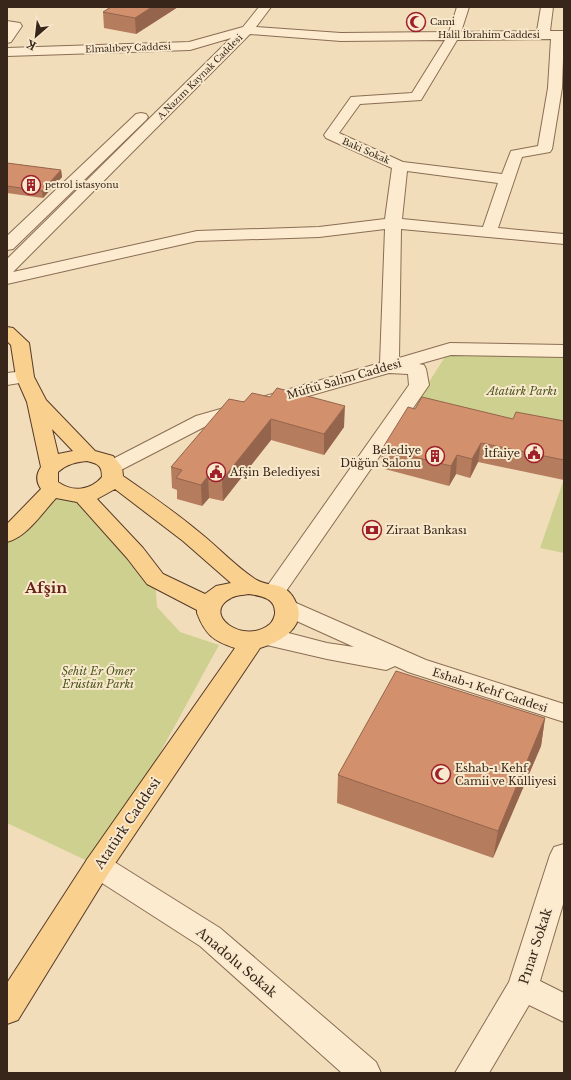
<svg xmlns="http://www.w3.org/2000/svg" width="571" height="1080" font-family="'Libre Baskerville',serif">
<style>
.green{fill:#cdd08f}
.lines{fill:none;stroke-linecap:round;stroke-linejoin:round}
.minor-casing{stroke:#8a6d54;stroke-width:2}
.major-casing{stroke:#573b29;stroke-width:2}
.minor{fill:#fcebcf;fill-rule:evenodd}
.major{fill:#f9d08e;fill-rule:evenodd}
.wall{fill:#b57c5e}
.shaded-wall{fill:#94654c}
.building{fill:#d3906d;stroke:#94654c}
.labels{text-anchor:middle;stroke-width:4;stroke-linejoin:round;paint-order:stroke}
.far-poi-label{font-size:9px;fill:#38261a;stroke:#f8e8cc;text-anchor:start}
.far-street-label{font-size:9px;fill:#38261a;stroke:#f8e8cc}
.street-label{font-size:11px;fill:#38261a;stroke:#f8e8cc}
.park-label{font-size:11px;font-style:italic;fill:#4c561f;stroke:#f8e8cc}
.poi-label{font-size:11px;fill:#38261a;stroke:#f8e8cc;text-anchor:start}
.near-street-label{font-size:13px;fill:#38261a;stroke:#f8e8cc}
.district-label{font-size:15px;font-weight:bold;fill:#682116;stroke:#f8e8cc}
</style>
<rect width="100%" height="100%" fill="#f2ddbb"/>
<g class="green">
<polygon points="450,349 564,351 564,441 413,407"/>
<polygon points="564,479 564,553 540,548"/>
<polygon points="53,489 71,496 155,579 157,607 180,632 219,645 98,866 7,823 7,535"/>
</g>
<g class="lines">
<g class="minor-casing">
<g id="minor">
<path d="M259,7h12l-15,20 85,6 108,-1 8,-25h12l-8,25 76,-1 4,-24h12l-3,24h14l-2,57 -10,61 -2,3 -28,5 -24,71 66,6v10l-163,-15 -2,129 51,-15 114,2v12l-113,-2 -32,9 5,1 2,4 3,16 -147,212 -8,3 -8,-3 -3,-5 146,-207 -1,-11 -19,-1 -179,51 -91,47 -7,2 -7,-2 -3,-4 3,-4 91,-47 184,-53 5,-134 -66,8 -122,4 -190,43v-25l224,-221 -41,12 -183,6v-8l182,-6 54,-15zM250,34l91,7 104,-1 -33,53 -61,4 -27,38 2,3 66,30 -7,51 -66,8 -122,4 -184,41zM551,39l-3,49 -10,58 -27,5 -9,23 -99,-12 -64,-29 21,-29 61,-4 36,-60zM407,171l91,12 -15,44 -81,-8z"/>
<polygon points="7,21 20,23 22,26 11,42 7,43"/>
<polygon points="141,113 146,114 148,117 146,120 13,249 7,250 7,236 136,114"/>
<polygon points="25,371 32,373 34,377 32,381 7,385 7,373"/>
<polygon points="287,599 426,660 564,704 564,722 408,672 395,666 386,670 327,659 258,643 254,637 258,631 273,629 327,643 354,647 279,613 275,607 279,601"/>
<polygon points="564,844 564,901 540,981 564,993 564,1022 529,1005 489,1073 455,1073 509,982 550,855 554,847"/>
<polygon points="98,854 108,858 220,928 376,1062 381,1073 342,1073 200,946 88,874 84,866 88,858"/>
</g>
</g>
<g class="major-casing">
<path id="major" d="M7,327l6,1 16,15 5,34 12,23 49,51 18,5 9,11 1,9c26,18 52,36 76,56 19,15 36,34 56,47 16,10 32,0 42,26 9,23 -19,38 -37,43l-152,226 -90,146 -11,4v-41l81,-125 147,-210c-22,-7 -30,-14 -38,-35v-3l-50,-26 -20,-26 -50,-56 -21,-4c-14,15 -29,39 -49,44v-18l34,-35c-5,-7 -5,-15 0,-22l-14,-65 -11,-25 -5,-32 -4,-4zM52,429l21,22 -15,3zM87,461c11,3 15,4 15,16 -11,13 -29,16 -44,5v-10c9,-8 18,-10 29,-11zM115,489l68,52 48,42 -15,3 -11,8 -42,-20 -20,-26 -46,-49zM249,594c12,2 27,4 26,20 -1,4 -2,7 -5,10 -26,22 -70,-10 -39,-26 5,-3 12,-3 18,-4z"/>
</g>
<use href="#minor" class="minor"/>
<use href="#major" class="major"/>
</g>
<g class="wall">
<polygon points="111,7 178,7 136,34 104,28 103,12"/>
<polygon points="7,163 61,170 62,177 43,198 7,193"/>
<polygon points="244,402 344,427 324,455 271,440 223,501 209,498 202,506 177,499 177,490 172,488 171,467"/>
<polygon points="415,409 513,419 564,421 564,480 478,462 470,478 456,474 449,486 381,468 382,449"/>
<polygon points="545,718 541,746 493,858 337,803 338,775"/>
</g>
<g class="shaded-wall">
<polygon points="152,7 178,7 136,34 135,18"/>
<polygon points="61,170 62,177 43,198 42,191"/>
<polygon points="345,406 344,427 324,455 324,434"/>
<polygon points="271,419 271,440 223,501 222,480"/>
<polygon points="481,443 478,462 470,478 472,459"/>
<polygon points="457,455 456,474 449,486 451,466"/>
<polygon points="208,476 209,498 202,506 201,485"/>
<polygon points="545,718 541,746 493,858 498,831"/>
</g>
<g class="building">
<polygon points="111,7 152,7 135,18 103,12"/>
<polygon points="7,163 61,170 42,191 7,186"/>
<polygon points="277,388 345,406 324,434 271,419 222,480 208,476 201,485 176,478 182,470 171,467 229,399 244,402 252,393 270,397"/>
<polygon points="422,397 513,419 516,412 564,421 564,460 481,443 472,459 457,455 451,466 382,449 408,407 415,409"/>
<polygon points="396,671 545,718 498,831 338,775"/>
</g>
<defs>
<g id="mosque-ring" transform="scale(1)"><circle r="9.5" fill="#f8e8cc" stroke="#9e1e29" stroke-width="1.5"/><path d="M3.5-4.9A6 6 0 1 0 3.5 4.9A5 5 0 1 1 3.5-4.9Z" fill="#9e1e29"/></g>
<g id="building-ring" transform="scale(1)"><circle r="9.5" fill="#f8e8cc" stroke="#9e1e29" stroke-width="1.5"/><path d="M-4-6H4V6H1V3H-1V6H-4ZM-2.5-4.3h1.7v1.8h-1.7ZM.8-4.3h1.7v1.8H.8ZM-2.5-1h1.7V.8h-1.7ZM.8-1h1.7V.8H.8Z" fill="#9e1e29"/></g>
<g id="civic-ring" transform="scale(1)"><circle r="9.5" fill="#f8e8cc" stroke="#9e1e29" stroke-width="1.5"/><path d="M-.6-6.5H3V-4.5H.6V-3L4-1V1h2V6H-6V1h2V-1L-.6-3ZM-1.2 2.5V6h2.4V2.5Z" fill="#9e1e29"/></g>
<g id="bank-ring" transform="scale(1)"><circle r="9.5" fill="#f8e8cc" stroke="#9e1e29" stroke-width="1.5"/><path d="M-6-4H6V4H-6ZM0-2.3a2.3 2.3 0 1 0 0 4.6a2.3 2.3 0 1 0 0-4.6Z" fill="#9e1e29"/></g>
</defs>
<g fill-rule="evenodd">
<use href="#mosque-ring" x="416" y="22"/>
<use href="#building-ring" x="31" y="185"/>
<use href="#civic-ring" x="534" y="453"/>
<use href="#building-ring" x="435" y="456"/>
<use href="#civic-ring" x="216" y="472"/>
<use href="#bank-ring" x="372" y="530"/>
<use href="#mosque-ring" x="441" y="774"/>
</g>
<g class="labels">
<g class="far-poi-label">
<text x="430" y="25">Cami</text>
<text x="45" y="188">petrol istasyonu</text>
</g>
<g class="far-street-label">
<text x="489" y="38">Halil İbrahim Caddesi</text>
<text transform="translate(128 48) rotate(-2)" y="3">Elmalıbey Caddesi</text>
<text transform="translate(200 77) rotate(-45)" y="3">A.Nazım Kaynak Caddesi</text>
<text transform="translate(366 151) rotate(24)" y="3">Baki Sokak</text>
</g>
<g class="street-label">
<text transform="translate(344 379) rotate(-16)" y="4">Müftü Salim Caddesi</text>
<text transform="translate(490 690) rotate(18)" y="4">Eshab-ı Kehf Caddesi</text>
</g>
<g class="park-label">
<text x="522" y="395">Atatürk Parkı</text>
<text x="98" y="675">Şehit Er Ömer<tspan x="98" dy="13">Erüstün Parkı</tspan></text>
</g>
<g class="poi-label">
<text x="421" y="454" text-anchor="end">Belediye<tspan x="421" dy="13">Düğün Salonu</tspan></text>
<text x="520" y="457" text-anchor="end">İtfaiye</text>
<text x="230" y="476">Afşin Belediyesi</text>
<text x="386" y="534">Ziraat Bankası</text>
<text x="455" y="772">Eshab-ı Kehf<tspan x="455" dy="13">Camii ve Külliyesi</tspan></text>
</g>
<g class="near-street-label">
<text transform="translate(127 823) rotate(-56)" y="5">Atatürk Caddesi</text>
<text transform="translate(535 946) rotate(-72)" y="5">Pınar Sokak</text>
<text transform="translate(237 962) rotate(40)" y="5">Anadolu Sokak</text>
</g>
<g class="district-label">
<text x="46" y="593">Afşin</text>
</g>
</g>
<rect width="571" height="1080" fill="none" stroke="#38261a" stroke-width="16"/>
<g transform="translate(36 36) rotate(208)" stroke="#f8e8cc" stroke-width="3" paint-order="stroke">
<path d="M0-3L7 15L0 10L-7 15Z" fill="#38261a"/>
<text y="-6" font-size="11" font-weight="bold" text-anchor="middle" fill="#38261a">K</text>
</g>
</svg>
